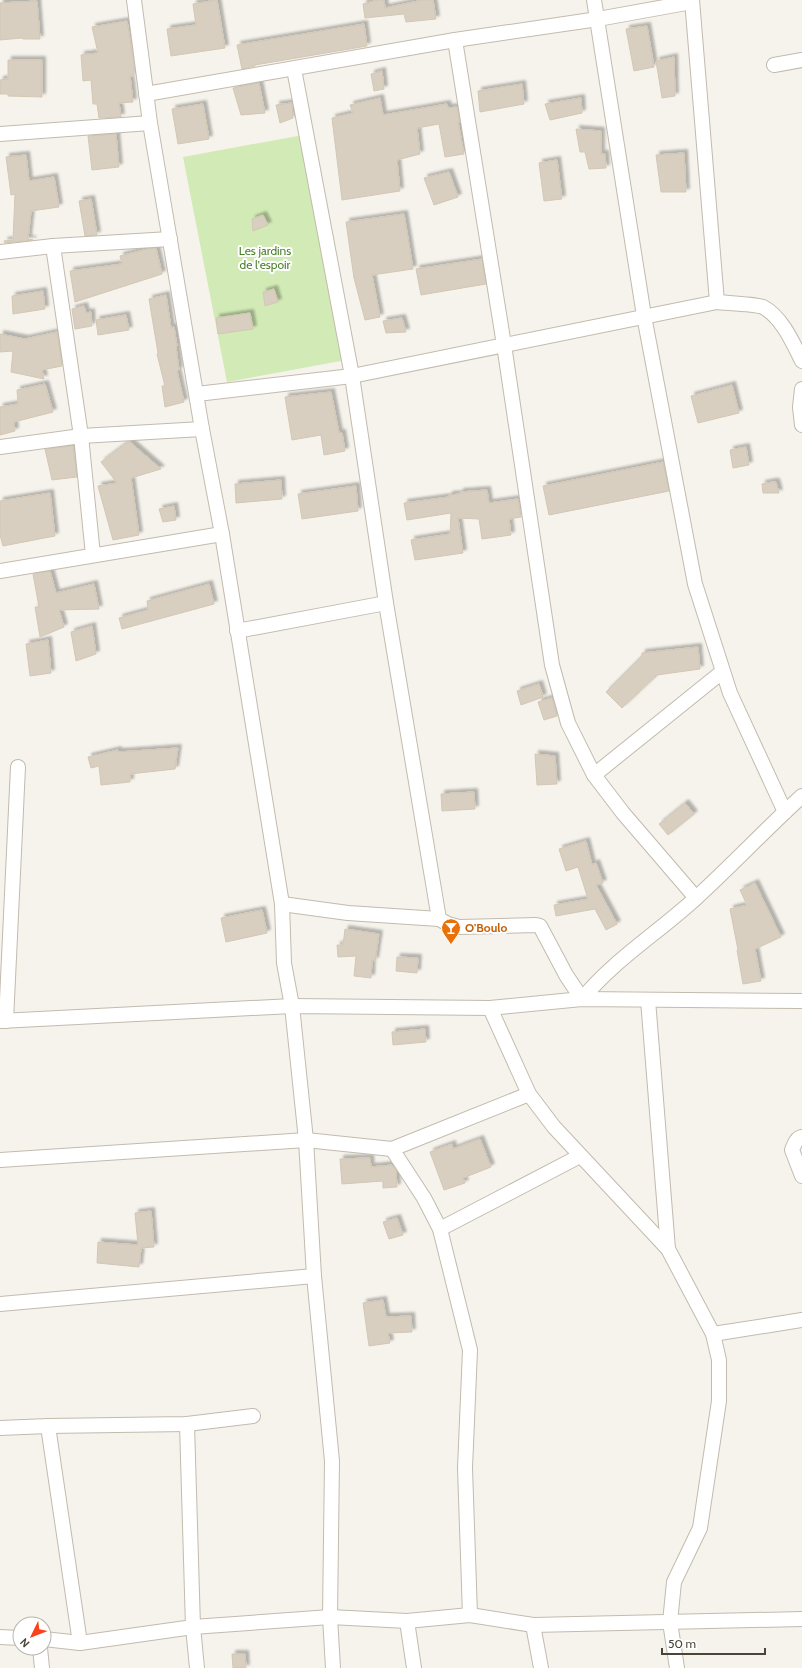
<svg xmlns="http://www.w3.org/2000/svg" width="802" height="1668" font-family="Cabin,sans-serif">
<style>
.green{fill:#d2eab5}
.building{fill:#d8cfc1;stroke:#d3c7b4;filter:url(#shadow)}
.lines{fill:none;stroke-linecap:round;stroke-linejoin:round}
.minor-casing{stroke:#c2bbae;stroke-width:16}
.minor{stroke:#fff;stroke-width:14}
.labels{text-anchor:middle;stroke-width:4;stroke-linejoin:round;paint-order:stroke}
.park-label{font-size:12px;fill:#4a7f2a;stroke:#fff}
.food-label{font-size:12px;font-weight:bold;fill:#c56008;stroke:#fff;text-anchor:start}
</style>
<defs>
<filter id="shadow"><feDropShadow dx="3.5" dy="-3.5" stdDeviation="1" flood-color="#0004"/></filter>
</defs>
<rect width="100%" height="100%" fill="#f6f3ec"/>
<polygon class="green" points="303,135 346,360 227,382 183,157"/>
<g class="building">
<polygon points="217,0 225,48 171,56 167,29 196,25 193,4"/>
<polygon points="378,0 384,0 385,8 423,0 433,0 436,19 406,22 404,14 365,18 363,4"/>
<polygon points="37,1 40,39 23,39 22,38 0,40 0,3"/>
<polygon points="127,21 134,63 134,76 130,76 133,102 119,103 121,117 99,118 97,104 93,104 91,80 83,81 81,55 98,53 92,27"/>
<polygon points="364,24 367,46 255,65 255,66 242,69 237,45"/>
<polygon points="647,26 654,67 634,71 626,29"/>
<polygon points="674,57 675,96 662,98 656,61"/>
<polygon points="8,60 42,60 42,97 8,96 8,94 0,94 0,80 8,79"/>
<polygon points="382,71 384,89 374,91 371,74"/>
<polygon points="259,83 265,113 241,115 233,88"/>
<polygon points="522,84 524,104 480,112 478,91"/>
<polygon points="380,98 383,115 447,104 448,108 457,107 460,122 458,122 464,154 445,157 439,124 417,128 420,154 397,160 400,191 342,200 332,118 353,113 350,105"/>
<polygon points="581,98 582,113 550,120 545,104"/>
<polygon points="292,103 293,118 280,123 276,105"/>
<polygon points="203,104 209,139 178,144 172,109"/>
<polygon points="576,129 601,131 601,154 605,154 606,168 589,169 585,152 580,152"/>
<polygon points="116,134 119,167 92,170 88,136"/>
<polygon points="684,153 686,192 661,192 656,155"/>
<polygon points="26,155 29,181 54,177 59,207 31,211 28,239 33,240 5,243 4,241 13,240 15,194 11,195 6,157"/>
<polygon points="557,160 562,199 544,201 539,163"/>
<polygon points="449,172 458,197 434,205 424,178"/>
<polygon points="91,199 97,235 85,236 79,201"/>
<polygon points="404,214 413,269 372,275 380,317 365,320 354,278 346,222"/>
<polygon points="263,215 268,225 253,231 252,219"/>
<polygon points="156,248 162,274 75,302 70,271 122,264 120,256 148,249"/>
<polygon points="482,259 486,284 421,295 416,269"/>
<polygon points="274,289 278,302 265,306 263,292"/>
<polygon points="43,291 45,309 13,314 12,296"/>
<polygon points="166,295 171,328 174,327 177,346 176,347 179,370 177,371 184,402 165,407 162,386 165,386 157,354 158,353 149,299"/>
<polygon points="84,306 86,313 91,312 92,326 75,329 72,309"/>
<polygon points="250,313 253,329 218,334 216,318"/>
<polygon points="126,315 129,330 98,335 96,320"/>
<polygon points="402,318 406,332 386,333 383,321"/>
<polygon points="57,332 62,366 42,370 44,379 11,372 13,351 0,352 0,334 25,339"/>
<polygon points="45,384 53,412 14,422 15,431 0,435 0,407 18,404 17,390"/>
<polygon points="732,385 739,413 698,423 691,396"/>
<polygon points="331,392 339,433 342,433 345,451 324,455 321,435 292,440 285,397"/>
<polygon points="128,442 130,442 161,469 131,478 139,535 113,540 98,486 117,483 101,462"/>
<polygon points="73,446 77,477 52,480 45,449"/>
<polygon points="746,447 749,465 733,468 730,450"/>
<polygon points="663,462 669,491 549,515 543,486"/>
<polygon points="281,480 282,499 236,503 235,484"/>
<polygon points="772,482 776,482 779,493 763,493 762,484"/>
<polygon points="356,486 358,511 302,519 298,494"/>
<polygon points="487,490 489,503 518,499 521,517 509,519 511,535 482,539 479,519 458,518 463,553 415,560 411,540 450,534 451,513 407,520 404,503 449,497 449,495 460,494 460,492"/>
<polygon points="50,493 55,536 3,546 0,535 0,501"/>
<polygon points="174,506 176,520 163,522 159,509"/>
<polygon points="50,571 56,593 94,584 99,609 59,610 64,627 40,637 35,607 39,607 33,574"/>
<polygon points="209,584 214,604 122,629 119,618 148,610 147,601"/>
<polygon points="92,626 96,654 76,661 71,632"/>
<polygon points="48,640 51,673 30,676 26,644"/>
<polygon points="698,647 700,669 657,675 622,708 606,692 642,656 642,653"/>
<polygon points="539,684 543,697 521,705 517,691"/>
<polygon points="552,698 557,716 544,720 538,702"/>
<polygon points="178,748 175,769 130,774 130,782 101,785 99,766 91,768 88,757 118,750 118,752"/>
<polygon points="535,754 555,756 557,784 537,785"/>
<polygon points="474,792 475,809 442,811 441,794"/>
<polygon points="685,803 694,814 668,835 659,824"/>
<polygon points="586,841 592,865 596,863 603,883 596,885 617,924 606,930 595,909 556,916 554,905 588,899 578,867 566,871 559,849"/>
<polygon points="755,883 781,937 755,949 761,981 743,984 737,950 738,950 730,909 747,905 740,890"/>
<polygon points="262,910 267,933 226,942 221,918"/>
<polygon points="345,929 379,934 375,961 372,960 371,978 354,976 356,956 338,957 337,945 343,945"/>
<polygon points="397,957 418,958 417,973 396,971"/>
<polygon points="425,1029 426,1042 393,1045 392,1032"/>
<polygon points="480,1139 491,1167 463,1178 465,1183 444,1190 430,1152 452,1144 453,1149"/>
<polygon points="370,1158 371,1167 392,1165 396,1170 397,1187 383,1188 383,1181 342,1184 340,1159"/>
<polygon points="151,1211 154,1247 141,1248 139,1267 97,1263 98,1242 138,1245 135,1213"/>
<polygon points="397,1218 403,1235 389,1239 383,1222"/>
<polygon points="383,1300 386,1317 411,1316 412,1332 388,1333 390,1343 369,1346 363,1303"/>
<polygon points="232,1654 245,1654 246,1668 233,1668"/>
</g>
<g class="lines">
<g class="minor-casing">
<g id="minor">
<polyline points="134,0 150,123 202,429 222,534 282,904 284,963 292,1006 306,1140 314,1276 332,1461 330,1617 333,1668"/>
<polyline points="594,0 644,316 695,584 730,693 785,812"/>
<path d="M692,0l25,302c8,1 39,2 46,5 19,10 30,36 39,54"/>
<polyline points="455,40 504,345 552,665 568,723 594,775 623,813 696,898"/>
<polyline points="774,65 802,60"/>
<polyline points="294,69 352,376 386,603 439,919"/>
<polyline points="146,94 455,40 598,19 692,2"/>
<polyline points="0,134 150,123"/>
<polyline points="53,246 81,436 93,555"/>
<polyline points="0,252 53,246 170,239"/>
<polyline points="802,389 800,407 802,425"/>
<polyline points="197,394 352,376 717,302"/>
<polyline points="0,447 81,436 202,429"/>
<polyline points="0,571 222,534"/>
<polyline points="237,631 386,603"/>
<polyline points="594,775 722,672"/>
<polyline points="282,904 348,913 439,919 448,924 459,927 536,925 540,926 566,975 582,999"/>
<path d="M582,999c32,-39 77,-67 114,-101 36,-33 70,-69 106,-102"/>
<polyline points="648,1000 668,1249"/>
<polyline points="490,1008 529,1094 554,1127 668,1249 713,1334 719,1360 719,1401 700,1528 674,1582 670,1622 677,1668"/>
<polyline points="0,1021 292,1006 490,1008 582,999 802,1001"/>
<polyline points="6,1021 18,767"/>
<path d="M802,1137c-6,1 -8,8 -10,13l10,26"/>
<polyline points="392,1149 424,1198 440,1229 470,1350 465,1468 470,1615"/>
<polyline points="0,1160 306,1140 392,1149 529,1094"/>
<polyline points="440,1229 580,1156"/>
<polyline points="0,1304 314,1276"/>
<polyline points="713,1334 802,1320"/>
<polyline points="187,1424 193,1627 197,1668"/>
<polyline points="48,1426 80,1643"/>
<polyline points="0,1428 48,1426 187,1424 253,1416"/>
<polyline points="407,1621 414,1668"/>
<polyline points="533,1625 541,1668"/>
<polyline points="0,1637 20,1638"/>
<polyline points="44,1639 80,1643 193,1627 330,1617 407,1621 470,1615 533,1625 802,1619"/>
<polyline points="40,1648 42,1668"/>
</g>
</g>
<use href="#minor" class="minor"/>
</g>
<defs>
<g id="bar-pin" transform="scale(1)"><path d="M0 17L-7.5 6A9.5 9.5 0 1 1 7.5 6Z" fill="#e8710a" stroke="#fff"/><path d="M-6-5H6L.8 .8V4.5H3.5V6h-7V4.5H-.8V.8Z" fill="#fff"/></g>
</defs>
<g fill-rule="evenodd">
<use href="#bar-pin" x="451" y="928"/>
</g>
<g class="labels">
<g class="park-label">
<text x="265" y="255">Les jardins<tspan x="265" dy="14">de l'espoir</tspan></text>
</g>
<g class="food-label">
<text x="465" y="932">O'Boulo</text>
</g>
</g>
<g transform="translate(32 1636) rotate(227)"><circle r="19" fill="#ffffff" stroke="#b7b4b0"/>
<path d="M0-3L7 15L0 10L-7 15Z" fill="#fc3f1d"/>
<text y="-6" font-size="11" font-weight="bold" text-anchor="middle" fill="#4b4439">N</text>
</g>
<path d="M662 1648v6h103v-6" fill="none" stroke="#4b4439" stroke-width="2"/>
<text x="668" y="1648" font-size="12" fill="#4b4439" stroke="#ffffff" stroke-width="3" paint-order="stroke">50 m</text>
</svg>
